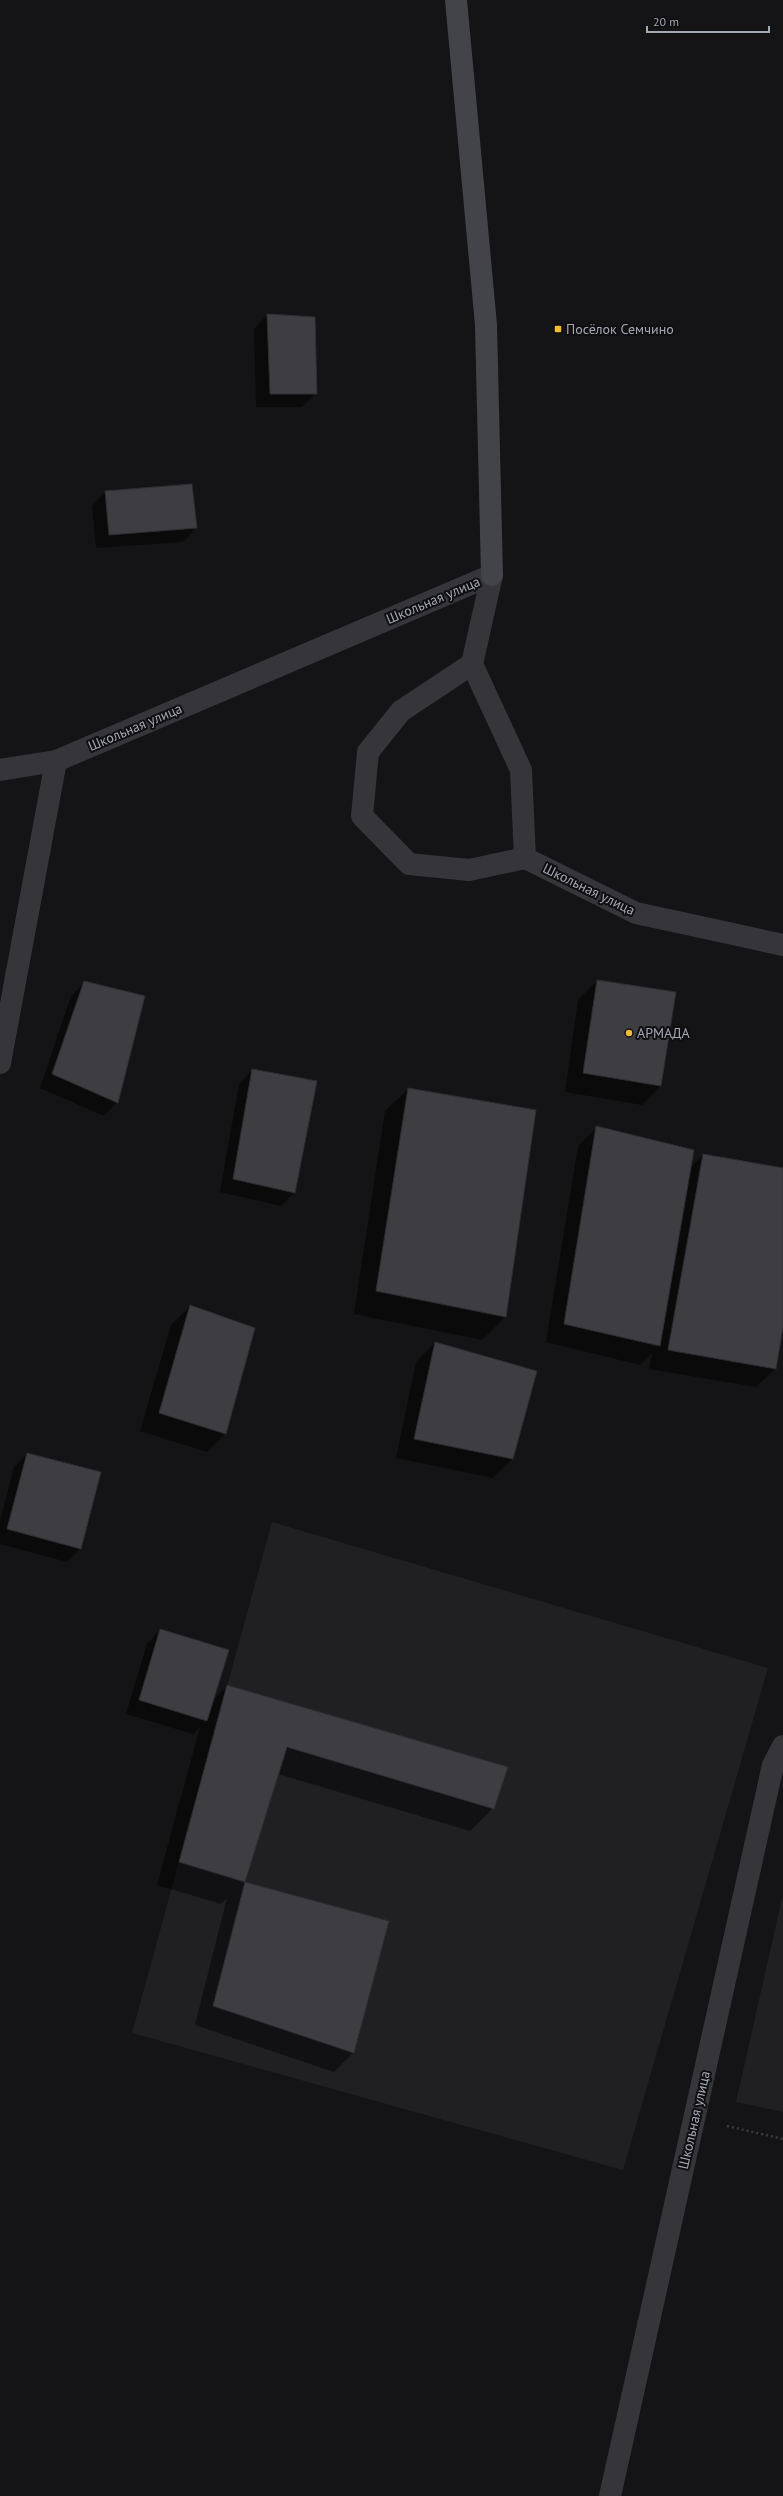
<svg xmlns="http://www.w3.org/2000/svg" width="783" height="2496" font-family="'PT Sans',sans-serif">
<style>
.built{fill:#201f22}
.shadow{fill:#0007}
.building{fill:#3e3e42;stroke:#2e2d31}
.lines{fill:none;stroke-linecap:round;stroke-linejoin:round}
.path{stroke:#3b3c41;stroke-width:2.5;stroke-dasharray:2 3;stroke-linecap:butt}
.street{stroke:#35353a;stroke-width:22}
.secondary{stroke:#43444a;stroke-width:22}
.poi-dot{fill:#efbc32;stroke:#0f0e10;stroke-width:1.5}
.labels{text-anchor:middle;stroke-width:4;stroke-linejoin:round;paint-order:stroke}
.poi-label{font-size:14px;fill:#a5a9b5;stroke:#0f0e10;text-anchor:start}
.street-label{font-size:14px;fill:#a5a9b5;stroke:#0f0e10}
</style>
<rect width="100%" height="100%" fill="#141315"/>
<g class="built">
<polygon points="272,1522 768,1668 623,2170 132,2033"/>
<polygon points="783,1894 783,2112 736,2102"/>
</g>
<g class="shadow">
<polygon points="267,315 316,393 302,407 256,407 254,329"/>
<polygon points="191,485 196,528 183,542 96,548 92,506 105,492"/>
<polygon points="597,981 661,1086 642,1105 565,1092 578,1000"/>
<polygon points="85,982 117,1102 104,1116 40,1088 71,996"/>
<polygon points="252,1070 294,1193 281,1206 220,1192 239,1084"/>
<polygon points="408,1089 535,1111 505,1317 482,1340 354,1314 385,1111"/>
<polygon points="597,1127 690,1168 703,1155 783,1169 783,1321 775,1369 756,1387 649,1369 652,1353 640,1365 546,1342 578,1146"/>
<polygon points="190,1306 226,1433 207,1452 140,1431 171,1325"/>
<polygon points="435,1343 512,1459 493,1478 396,1458 416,1362"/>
<polygon points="27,1454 81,1548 67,1562 0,1544 0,1520 14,1467"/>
<polygon points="160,1630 212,1701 228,1686 493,1808 470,1831 278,1774 243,1883 388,1922 353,2053 334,2072 195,2025 227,1898 221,1904 157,1885 200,1727 193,1734 126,1714 147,1644"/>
</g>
<g class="building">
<polygon points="267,314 315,317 317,394 270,394"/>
<polygon points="192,484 197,528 109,535 105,491"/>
<polygon points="597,980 676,992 661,1086 583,1073"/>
<polygon points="84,981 145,996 118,1103 52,1074"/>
<polygon points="252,1069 317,1081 295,1193 233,1179"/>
<polygon points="408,1088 536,1110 506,1317 376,1291"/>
<polygon points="596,1126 694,1150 660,1346 564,1324"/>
<polygon points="703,1154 783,1168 783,1327 776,1369 668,1350"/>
<polygon points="190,1305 255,1328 226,1434 159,1413"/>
<polygon points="435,1342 537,1371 513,1459 414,1439"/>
<polygon points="27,1453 101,1472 81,1549 7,1529"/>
<polygon points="160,1629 229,1650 207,1721 139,1700"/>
<polygon points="227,1685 508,1767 494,1809 287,1747 245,1882 179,1862"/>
<polygon points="245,1882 389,1921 354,2053 213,2006"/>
</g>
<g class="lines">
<polyline class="path" points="727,2126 783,2139"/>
<g class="street">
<polyline points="492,575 472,664 521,770 525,858"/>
<polyline points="472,664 401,711 368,752 362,816 409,864 469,870 525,858"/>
<polyline points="0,770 56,761 492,575"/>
<polyline points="525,858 636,913 783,945"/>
<polyline points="0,1063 56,761"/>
<polyline points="610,2496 773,1765 783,1746"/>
</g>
<polyline class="secondary" points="456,0 486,325 492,575"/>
</g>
<g class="poi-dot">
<rect x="554" y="325" width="8" height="8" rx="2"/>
<circle cx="629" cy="1033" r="4"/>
</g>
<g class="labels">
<g class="poi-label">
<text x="566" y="334">Посёлок Семчино</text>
<text x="637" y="1038">АРМАДА</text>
</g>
<g class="street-label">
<text transform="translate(433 600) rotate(-23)" y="5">Школьная улица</text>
<text transform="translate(135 727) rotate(-23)" y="5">Школьная улица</text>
<text transform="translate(589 889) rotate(26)" y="5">Школьная улица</text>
<text transform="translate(694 2120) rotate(-77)" y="5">Школьная улица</text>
</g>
</g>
<path d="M647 26v6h122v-6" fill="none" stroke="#a5a9b5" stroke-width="2"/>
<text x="653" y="26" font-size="12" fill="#a5a9b5" stroke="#0f0e10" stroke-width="3" paint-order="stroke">20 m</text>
</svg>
